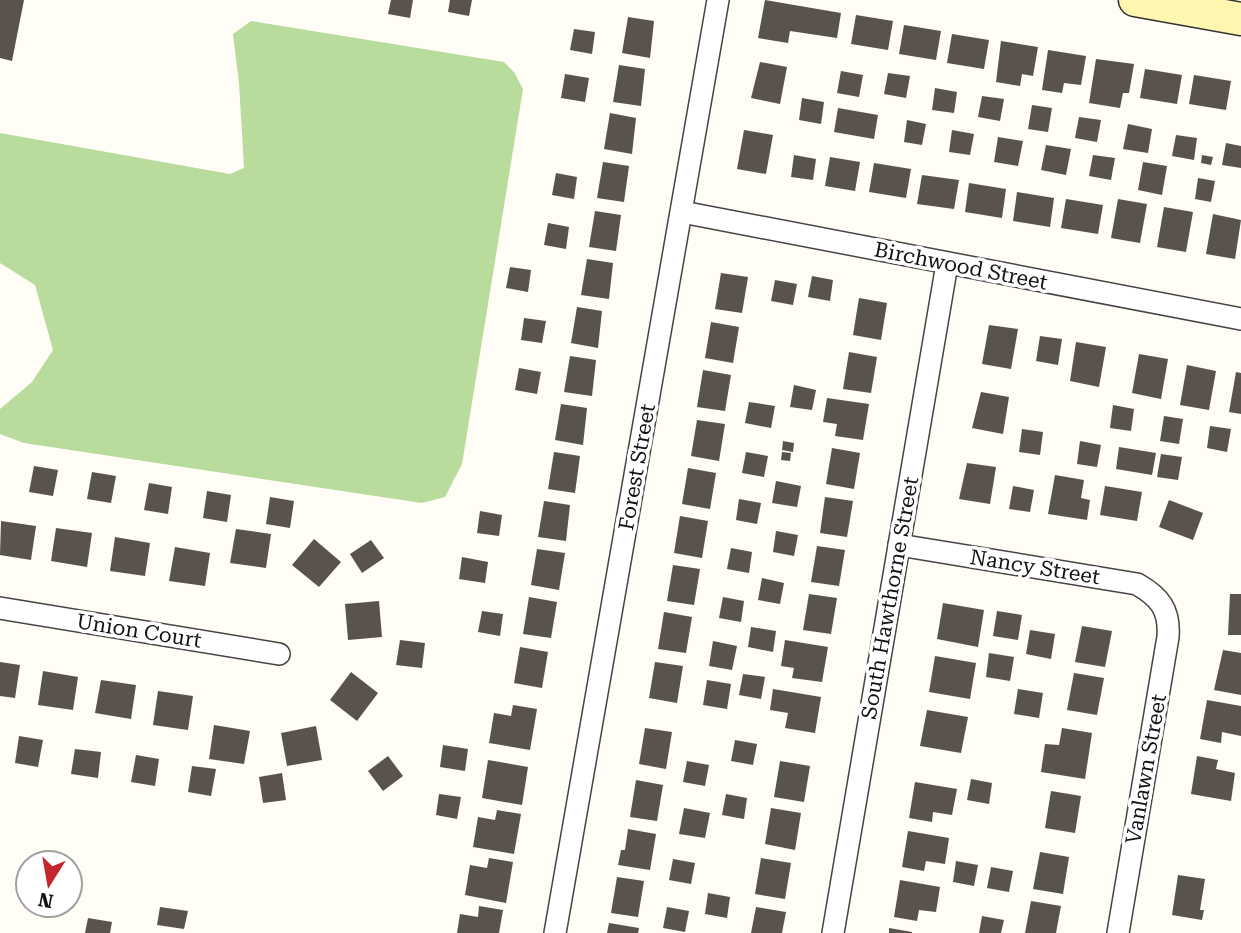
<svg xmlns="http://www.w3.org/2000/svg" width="1241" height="933" font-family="'Roboto Serif',serif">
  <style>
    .forest { fill: #b9dc9c }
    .building { fill: #5a524d }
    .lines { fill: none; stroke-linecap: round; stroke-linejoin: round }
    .street-casing { stroke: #444; stroke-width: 24 }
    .secondary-casing { stroke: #333; stroke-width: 35 }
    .street { stroke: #fff; stroke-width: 21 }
    .secondary { stroke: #fff6b0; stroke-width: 32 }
    .labels { text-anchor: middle; stroke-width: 7; stroke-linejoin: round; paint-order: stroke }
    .street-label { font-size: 21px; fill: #111; stroke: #fff }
  </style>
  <rect width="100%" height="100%" fill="#fffdf5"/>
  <path class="forest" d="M 251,21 L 504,62 L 514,72 L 523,89 L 462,464 L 445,497 L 422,503 L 24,443 L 0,434 L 0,409 L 32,382 L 53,350 L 35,285 L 0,263 L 0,133 L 230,174 L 244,168 L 239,83 L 233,34 Z"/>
  <g class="building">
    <path d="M 0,0 L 24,0 L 12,61 L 0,58 Z"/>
    <path d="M 391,0 L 413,0 L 410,18 L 388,14 Z"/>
    <path d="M 450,0 L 472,0 L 469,16 L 448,12 Z"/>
    <path d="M 765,0 L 841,13 L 837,38 L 790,31 L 788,43 L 758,38 Z"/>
    <path d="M 856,15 L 893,21 L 888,50 L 851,44 Z"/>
    <path d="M 628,17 L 654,21 L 650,58 L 622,53 Z"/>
    <path d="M 904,25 L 941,31 L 936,60 L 899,54 Z"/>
    <path d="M 574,29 L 595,32 L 592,54 L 570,50 Z"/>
    <path d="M 952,34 L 989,40 L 984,69 L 947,63 Z"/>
    <path d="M 1001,41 L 1038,47 L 1033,76 L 1022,74 L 1020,86 L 996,82 Z"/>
    <path d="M 1048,50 L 1086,56 L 1081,85 L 1064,83 L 1062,93 L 1042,90 Z"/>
    <path d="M 1096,59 L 1134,64 L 1129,93 L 1123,93 L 1120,108 L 1089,103 Z"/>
    <path d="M 760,62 L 787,67 L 780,104 L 751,98 Z"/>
    <path d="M 619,65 L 645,69 L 641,106 L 613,102 Z"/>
    <path d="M 1145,69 L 1182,75 L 1177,104 L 1140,98 Z"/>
    <path d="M 841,71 L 863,75 L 859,97 L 837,93 Z"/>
    <path d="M 888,73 L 910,76 L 906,98 L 884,94 Z"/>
    <path d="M 565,74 L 589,78 L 585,102 L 561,98 Z"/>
    <path d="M 1194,75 L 1231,81 L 1226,110 L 1189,104 Z"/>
    <path d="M 935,88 L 957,92 L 954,113 L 932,110 Z"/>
    <path d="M 982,96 L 1004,99 L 1000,121 L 978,117 Z"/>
    <path d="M 802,98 L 824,102 L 821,124 L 799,120 Z"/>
    <path d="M 1032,105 L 1052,108 L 1048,132 L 1028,129 Z"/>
    <path d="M 838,108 L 878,115 L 874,139 L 834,132 Z"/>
    <path d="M 610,113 L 636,118 L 632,154 L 604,149 Z"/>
    <path d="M 1079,117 L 1101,120 L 1097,142 L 1075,138 Z"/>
    <path d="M 907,120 L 926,124 L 922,145 L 904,142 Z"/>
    <path d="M 1128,124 L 1152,129 L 1148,153 L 1123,149 Z"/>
    <path d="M 744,130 L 773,135 L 766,174 L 737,169 Z"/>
    <path d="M 952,130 L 974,134 L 970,155 L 949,152 Z"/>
    <path d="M 1176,135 L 1197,138 L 1194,160 L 1172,156 Z"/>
    <path d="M 998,137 L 1023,141 L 1018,166 L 994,162 Z"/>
    <path d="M 1226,143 L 1241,146 L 1241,168 L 1222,165 Z"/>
    <path d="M 1046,145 L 1071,149 L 1066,175 L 1041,170 Z"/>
    <path d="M 794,155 L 816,159 L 813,180 L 791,177 Z"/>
    <path d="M 1093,155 L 1115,158 L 1111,180 L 1089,176 Z"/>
    <path d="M 1202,155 L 1213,157 L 1211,165 L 1201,163 Z"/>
    <path d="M 830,157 L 860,162 L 855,191 L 825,186 Z"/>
    <path d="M 603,162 L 629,166 L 624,202 L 597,198 Z"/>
    <path d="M 1143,162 L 1167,166 L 1162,195 L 1138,190 Z"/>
    <path d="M 874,163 L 911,169 L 906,198 L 869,192 Z"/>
    <path d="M 556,173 L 577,177 L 574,199 L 552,195 Z"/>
    <path d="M 922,175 L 959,180 L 954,209 L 917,204 Z"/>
    <path d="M 1198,178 L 1215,181 L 1211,202 L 1195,199 Z"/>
    <path d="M 969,183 L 1006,189 L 1002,218 L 965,212 Z"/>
    <path d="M 1017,192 L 1054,198 L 1050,227 L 1013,221 Z"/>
    <path d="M 1066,199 L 1103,205 L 1098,234 L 1061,228 Z"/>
    <path d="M 1118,199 L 1147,204 L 1140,243 L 1111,238 Z"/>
    <path d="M 1164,207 L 1193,212 L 1186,252 L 1157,247 Z"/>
    <path d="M 595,211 L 621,215 L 616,251 L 589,247 Z"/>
    <path d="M 1213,214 L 1241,220 L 1235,259 L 1206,254 Z"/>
    <path d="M 548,223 L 569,227 L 566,249 L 544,245 Z"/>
    <path d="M 587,259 L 613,263 L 609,299 L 581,295 Z"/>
    <path d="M 510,267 L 531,270 L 528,292 L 506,288 Z"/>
    <path d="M 721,273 L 748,277 L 742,313 L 715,309 Z"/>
    <path d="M 812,276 L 833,280 L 830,301 L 808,297 Z"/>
    <path d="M 775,280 L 797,284 L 793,305 L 771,301 Z"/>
    <path d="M 859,298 L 887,303 L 881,340 L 853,335 Z"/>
    <path d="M 577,307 L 602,311 L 598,348 L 571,343 Z"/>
    <path d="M 524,318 L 546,321 L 542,343 L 521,340 Z"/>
    <path d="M 711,322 L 739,327 L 733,363 L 705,358 Z"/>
    <path d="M 989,325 L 1018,329 L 1011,369 L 982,364 Z"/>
    <path d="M 1040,336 L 1062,339 L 1058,365 L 1036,361 Z"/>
    <path d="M 1076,342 L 1106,347 L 1099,387 L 1070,381 Z"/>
    <path d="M 849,352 L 877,357 L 871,393 L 843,389 Z"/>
    <path d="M 1139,354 L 1168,359 L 1161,399 L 1132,393 Z"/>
    <path d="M 570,356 L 596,360 L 592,396 L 564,392 Z"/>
    <path d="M 1187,365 L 1216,371 L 1209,410 L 1180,405 Z"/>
    <path d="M 519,368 L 541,372 L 537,394 L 515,390 Z"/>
    <path d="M 703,370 L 731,375 L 725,411 L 697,407 Z"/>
    <path d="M 1236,372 L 1241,373 L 1241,414 L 1229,412 Z"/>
    <path d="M 794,385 L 816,390 L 812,410 L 790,407 Z"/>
    <path d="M 981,392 L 1009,397 L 1003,434 L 972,428 Z"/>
    <path d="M 827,398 L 869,404 L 863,440 L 835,436 L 837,424 L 823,422 Z"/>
    <path d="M 749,402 L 775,406 L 771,428 L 745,423 Z"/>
    <path d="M 561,404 L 587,408 L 583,445 L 555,440 Z"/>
    <path d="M 1113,405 L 1134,409 L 1131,431 L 1110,428 Z"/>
    <path d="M 1164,416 L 1183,419 L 1179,444 L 1160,441 Z"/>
    <path d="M 697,420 L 725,424 L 719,461 L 691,456 Z"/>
    <path d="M 1210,426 L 1231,429 L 1227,452 L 1207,448 Z"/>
    <path d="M 1022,429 L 1043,432 L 1040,455 L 1019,452 Z"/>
    <path d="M 783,441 L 794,443 L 793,452 L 782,450 Z"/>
    <path d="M 1080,441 L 1101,445 L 1097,467 L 1077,464 Z"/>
    <path d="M 1119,447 L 1156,453 L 1152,475 L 1116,469 Z"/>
    <path d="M 832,448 L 860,453 L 854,489 L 826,484 Z"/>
    <path d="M 554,452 L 580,456 L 575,493 L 548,489 Z"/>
    <path d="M 746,452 L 768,456 L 764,477 L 742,473 Z"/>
    <path d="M 782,452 L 791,453 L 790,461 L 781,460 Z"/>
    <path d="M 1161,454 L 1182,457 L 1178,480 L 1157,477 Z"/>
    <path d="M 967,463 L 996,467 L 990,504 L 959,499 Z"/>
    <path d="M 34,466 L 58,470 L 53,496 L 29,492 Z"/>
    <path d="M 688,468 L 716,473 L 710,509 L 682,504 Z"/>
    <path d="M 92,472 L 116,476 L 111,503 L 87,499 Z"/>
    <path d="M 1055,475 L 1084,480 L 1081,498 L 1090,500 L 1087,520 L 1048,514 Z"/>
    <path d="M 776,481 L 801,486 L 797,507 L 772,503 Z"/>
    <path d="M 149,483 L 172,487 L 168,514 L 144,510 Z"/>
    <path d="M 1013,486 L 1034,490 L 1030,512 L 1009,509 Z"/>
    <path d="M 1105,486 L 1142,492 L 1137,521 L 1100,515 Z"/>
    <path d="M 207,491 L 231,495 L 227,522 L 203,518 Z"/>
    <path d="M 270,497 L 294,501 L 290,528 L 266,524 Z"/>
    <path d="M 825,497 L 853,501 L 847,537 L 820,533 Z"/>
    <path d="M 739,499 L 761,503 L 757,524 L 736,520 Z"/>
    <path d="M 1169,500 L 1203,513 L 1193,540 L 1159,527 Z"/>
    <path d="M 544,501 L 570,505 L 566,541 L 538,537 Z"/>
    <path d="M 480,511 L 502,515 L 499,536 L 477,533 Z"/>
    <path d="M 680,516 L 708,521 L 702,558 L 674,553 Z"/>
    <path d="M 1,521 L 36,526 L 31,560 L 0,555 Z"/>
    <path d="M 56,528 L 92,533 L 87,567 L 51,561 Z"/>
    <path d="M 236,529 L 271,534 L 266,568 L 230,563 Z"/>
    <path d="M 776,531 L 798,535 L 794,556 L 773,552 Z"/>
    <path d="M 115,537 L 150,543 L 145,576 L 110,571 Z"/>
    <path d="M 314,539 L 341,562 L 319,587 L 292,565 Z"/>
    <path d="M 371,540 L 384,558 L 362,573 L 350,554 Z"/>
    <path d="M 817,546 L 845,550 L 839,586 L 811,582 Z"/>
    <path d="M 175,547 L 210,553 L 205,586 L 169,581 Z"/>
    <path d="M 731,548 L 752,552 L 749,573 L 727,569 Z"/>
    <path d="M 537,549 L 565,553 L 559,590 L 531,585 Z"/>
    <path d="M 462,557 L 488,562 L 485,583 L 459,579 Z"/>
    <path d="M 673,565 L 700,569 L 694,605 L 667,601 Z"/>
    <path d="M 762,578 L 784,583 L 780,604 L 758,600 Z"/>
    <path d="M 809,594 L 837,598 L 831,634 L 803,630 Z"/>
    <path d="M 1230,594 L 1241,594 L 1241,635 L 1228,635 Z"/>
    <path d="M 529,597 L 557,602 L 551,638 L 523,634 Z"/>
    <path d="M 723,597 L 744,601 L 741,622 L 719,618 Z"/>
    <path d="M 379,601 L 382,637 L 348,640 L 345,604 Z"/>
    <path d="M 943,603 L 984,610 L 978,647 L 937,639 Z"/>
    <path d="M 482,611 L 503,614 L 500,636 L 478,632 Z"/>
    <path d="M 997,611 L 1022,615 L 1018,640 L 993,636 Z"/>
    <path d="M 664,612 L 692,617 L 686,653 L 658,649 Z"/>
    <path d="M 1082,626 L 1112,631 L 1105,667 L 1075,662 Z"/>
    <path d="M 751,627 L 776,631 L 773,652 L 748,647 Z"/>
    <path d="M 1030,630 L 1055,634 L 1051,659 L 1026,654 Z"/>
    <path d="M 400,640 L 425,643 L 422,668 L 396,665 Z"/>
    <path d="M 785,640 L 828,647 L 822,682 L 792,678 L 794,668 L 781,666 Z"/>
    <path d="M 713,641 L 737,646 L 732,670 L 709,666 Z"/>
    <path d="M 520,647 L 548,652 L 542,688 L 514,683 Z"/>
    <path d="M 1223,650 L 1241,653 L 1241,695 L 1214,690 Z"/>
    <path d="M 989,653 L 1014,657 L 1010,681 L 986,677 Z"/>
    <path d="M 935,656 L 976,663 L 970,699 L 929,692 Z"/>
    <path d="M 0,662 L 20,665 L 15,698 L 0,696 Z"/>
    <path d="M 655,662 L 683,666 L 677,703 L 649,698 Z"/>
    <path d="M 43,671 L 78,677 L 73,710 L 38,705 Z"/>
    <path d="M 351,672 L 378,693 L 357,721 L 330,700 Z"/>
    <path d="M 1074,673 L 1104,678 L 1097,715 L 1067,710 Z"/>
    <path d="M 743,674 L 765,677 L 761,699 L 739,695 Z"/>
    <path d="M 101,680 L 136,685 L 131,719 L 95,713 Z"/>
    <path d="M 707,680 L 731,684 L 727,709 L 703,705 Z"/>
    <path d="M 773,689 L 821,697 L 815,733 L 785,728 L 788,713 L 770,710 Z"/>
    <path d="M 1018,689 L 1043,693 L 1039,718 L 1014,714 Z"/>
    <path d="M 158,691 L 193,696 L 188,730 L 153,725 Z"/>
    <path d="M 1207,700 L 1241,706 L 1241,736 L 1222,732 L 1221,743 L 1200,739 Z"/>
    <path d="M 513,705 L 537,709 L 530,750 L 489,743 L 494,713 L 511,716 Z"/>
    <path d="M 927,710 L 968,717 L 961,753 L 920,746 Z"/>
    <path d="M 214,725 L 250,731 L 244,764 L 209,759 Z"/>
    <path d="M 316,726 L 322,760 L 287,766 L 281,733 Z"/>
    <path d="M 645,728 L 672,732 L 666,769 L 639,764 Z"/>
    <path d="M 1062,728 L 1092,733 L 1085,779 L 1041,772 L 1045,744 L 1059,745 Z"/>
    <path d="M 19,736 L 43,740 L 38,767 L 15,763 Z"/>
    <path d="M 735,740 L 757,744 L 753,765 L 731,761 Z"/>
    <path d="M 443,745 L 468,749 L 465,771 L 440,767 Z"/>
    <path d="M 75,749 L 101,752 L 98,778 L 71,774 Z"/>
    <path d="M 136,755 L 159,759 L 155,786 L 131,782 Z"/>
    <path d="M 388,756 L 403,776 L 383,791 L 368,771 Z"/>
    <path d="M 1197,756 L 1218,760 L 1216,769 L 1235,773 L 1231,801 L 1191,794 Z"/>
    <path d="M 488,760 L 528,767 L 522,805 L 482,798 Z"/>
    <path d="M 687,761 L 709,765 L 705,786 L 683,782 Z"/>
    <path d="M 780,761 L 810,766 L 804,802 L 774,797 Z"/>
    <path d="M 192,766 L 216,769 L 211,796 L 188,792 Z"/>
    <path d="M 282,773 L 286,800 L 263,803 L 259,777 Z"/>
    <path d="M 971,779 L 992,783 L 989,804 L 967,800 Z"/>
    <path d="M 636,780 L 663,785 L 657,821 L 630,817 Z"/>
    <path d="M 915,782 L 957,789 L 952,815 L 933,812 L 932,822 L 909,818 Z"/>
    <path d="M 1051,791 L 1081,796 L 1075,833 L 1045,828 Z"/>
    <path d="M 439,794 L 461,797 L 457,819 L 436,815 Z"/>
    <path d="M 726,794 L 747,798 L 744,819 L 722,815 Z"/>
    <path d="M 684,808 L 710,813 L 705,838 L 679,834 Z"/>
    <path d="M 771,808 L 801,813 L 795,850 L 765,844 Z"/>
    <path d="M 497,810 L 521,814 L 514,854 L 473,847 L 478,817 L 495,820 Z"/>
    <path d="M 628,829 L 656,834 L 650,870 L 618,865 L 621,850 L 625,850 Z"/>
    <path d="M 908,831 L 949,838 L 945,864 L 926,861 L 924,871 L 902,867 Z"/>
    <path d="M 1040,852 L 1069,857 L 1063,894 L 1033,889 Z"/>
    <path d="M 489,858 L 513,862 L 506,903 L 465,895 L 470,865 L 487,868 Z"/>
    <path d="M 761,858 L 791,863 L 785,899 L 755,894 Z"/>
    <path d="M 673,859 L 695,863 L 691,884 L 669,880 Z"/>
    <path d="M 956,861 L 978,865 L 974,886 L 953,882 Z"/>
    <path d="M 991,867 L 1013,871 L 1009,892 L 987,888 Z"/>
    <path d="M 1178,875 L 1205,879 L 1200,910 L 1204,910 L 1202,920 L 1172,915 Z"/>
    <path d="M 617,877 L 644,881 L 638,917 L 611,913 Z"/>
    <path d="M 900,880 L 940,887 L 936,912 L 919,910 L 917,921 L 894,917 Z"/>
    <path d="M 708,893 L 730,897 L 727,918 L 705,914 Z"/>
    <path d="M 1031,901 L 1061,906 L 1056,933 L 1025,933 Z"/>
    <path d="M 479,906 L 503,910 L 499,933 L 457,933 L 460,914 L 478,917 Z"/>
    <path d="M 160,907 L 188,911 L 184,929 L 157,925 Z"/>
    <path d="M 667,907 L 689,911 L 685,932 L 663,928 Z"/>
    <path d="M 756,907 L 786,912 L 782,933 L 751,933 Z"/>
    <path d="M 982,916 L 1004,920 L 1001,933 L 979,933 Z"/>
    <path d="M 88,918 L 112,922 L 110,933 L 85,933 Z"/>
    <path d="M 609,923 L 639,928 L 638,933 L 607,933 Z"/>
    <path d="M 889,928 L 912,932 L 912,933 L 889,933 Z"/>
  </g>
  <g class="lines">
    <defs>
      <g id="street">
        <path d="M 682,212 L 1241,319"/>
        <path d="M 899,545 L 1137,584 C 1160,597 1170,610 1168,637 L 1118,933"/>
        <path d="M 0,608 L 279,654"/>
        <path d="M 555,933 L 718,0"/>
        <path d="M 833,933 L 947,264"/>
      </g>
      <path id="secondary" d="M 1135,0 L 1241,19"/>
    </defs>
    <use href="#street" class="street-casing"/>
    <use href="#secondary" class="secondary-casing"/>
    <use href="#street" class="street"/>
    <use href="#secondary" class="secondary"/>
  </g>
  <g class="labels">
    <g class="street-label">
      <text transform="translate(961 266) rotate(11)" y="7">Birchwood Street</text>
      <text transform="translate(637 467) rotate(-80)" y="7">Forest Street</text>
      <text transform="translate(1035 567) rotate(9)" y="7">Nancy Street</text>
      <text transform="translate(890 598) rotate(-80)" y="7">South Hawthorne Street</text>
      <text transform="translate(139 631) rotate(9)" y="7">Union Court</text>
      <text transform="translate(1146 769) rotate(-80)" y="7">Vanlawn Street</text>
    </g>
  </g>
  <g transform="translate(49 884) rotate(191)"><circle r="33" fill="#ffffff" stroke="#a0a0a0" stroke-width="2"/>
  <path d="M0-5L12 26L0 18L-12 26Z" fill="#c4262e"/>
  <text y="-10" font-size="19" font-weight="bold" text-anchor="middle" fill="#111111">N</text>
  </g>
</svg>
